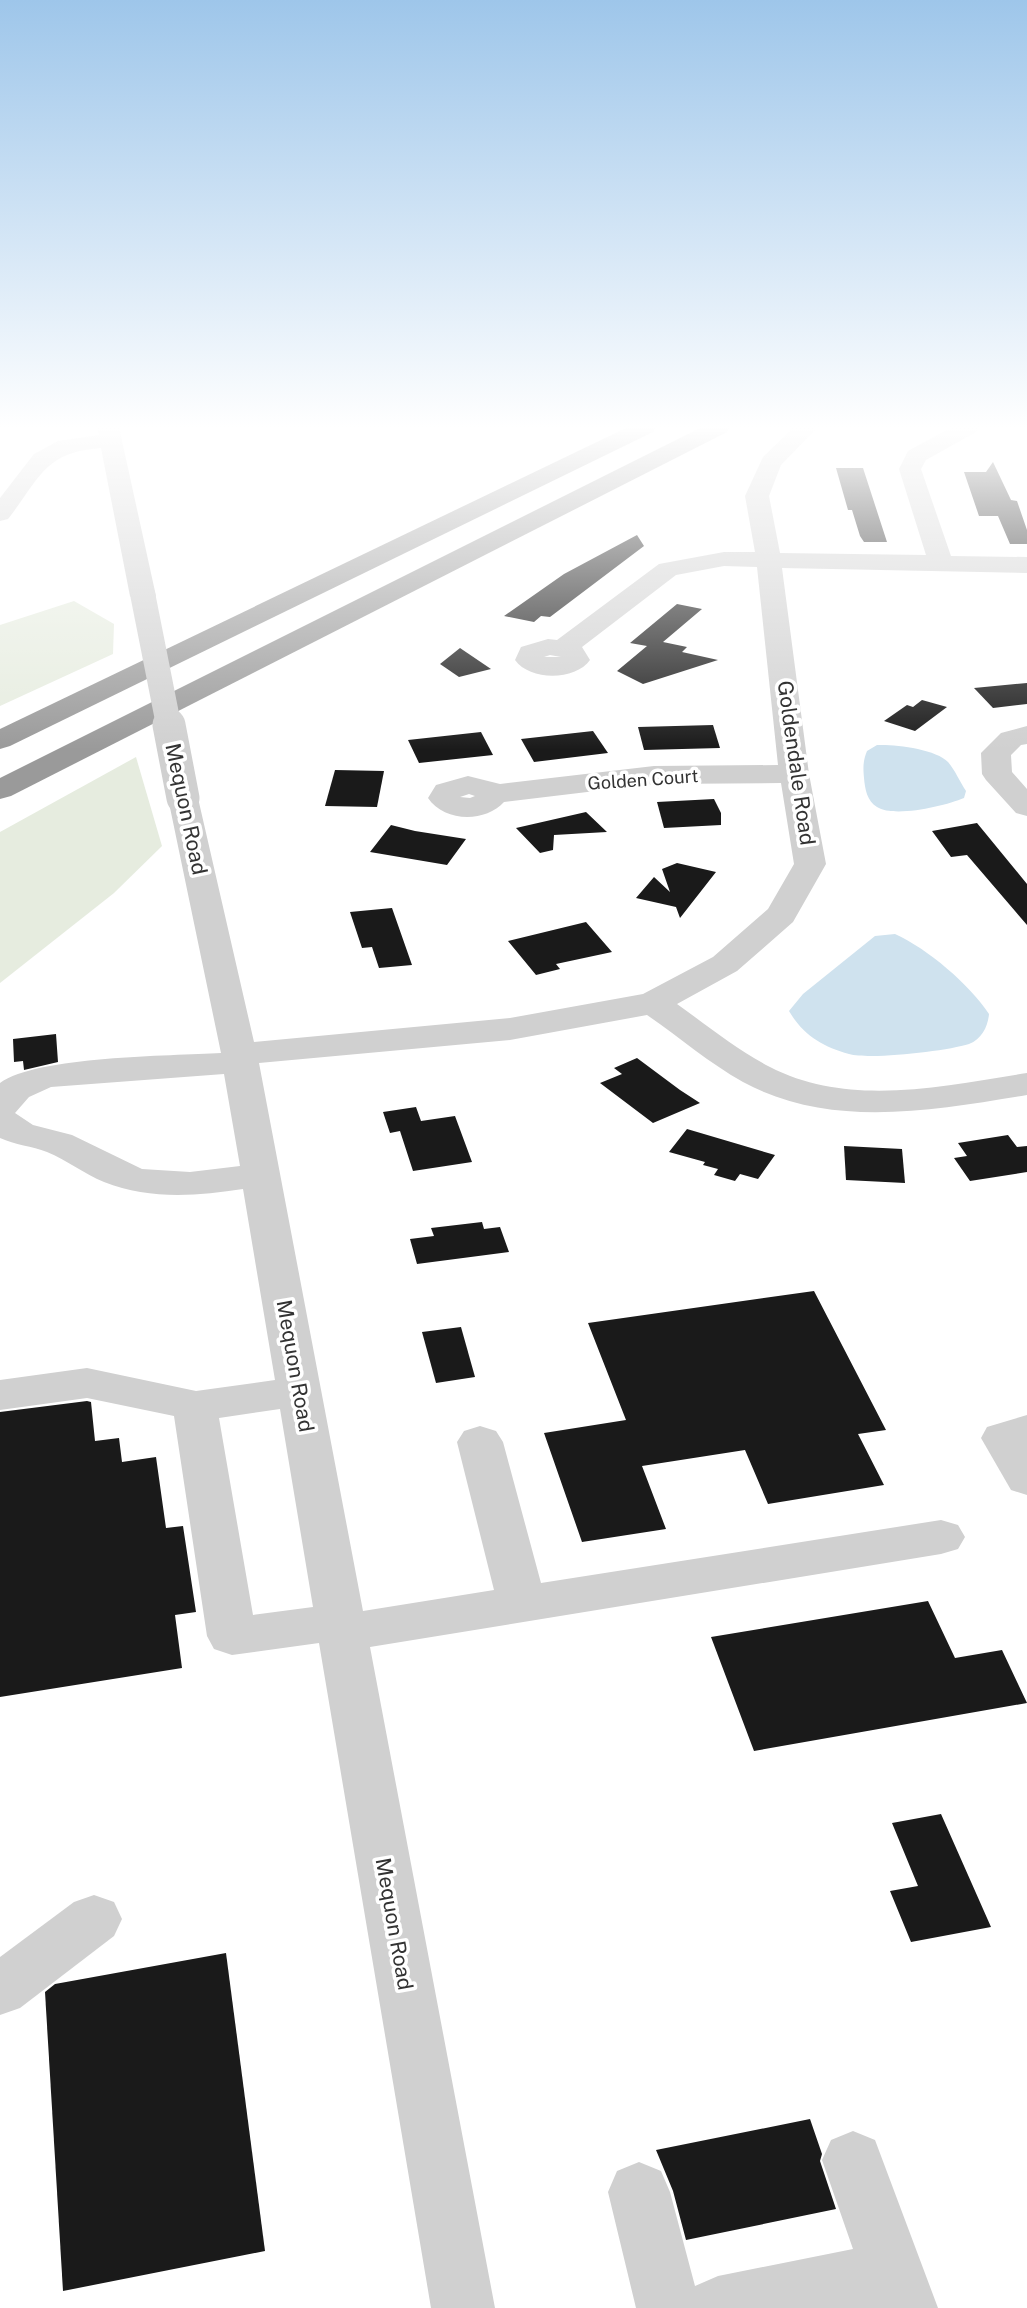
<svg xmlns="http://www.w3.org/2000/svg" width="1027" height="2308" font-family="'Public Sans',sans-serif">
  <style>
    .green { fill: #e6ecdf }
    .water { fill: #cfe2ee }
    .building { fill: #1a1a1a }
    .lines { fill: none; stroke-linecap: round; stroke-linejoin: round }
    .minor { fill: #d0d0d0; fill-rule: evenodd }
    .highway { fill: #9a9a9a; fill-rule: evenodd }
    .minor-bridge-far1 { stroke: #d0d0d0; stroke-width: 25 }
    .minor-bridge { stroke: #d0d0d0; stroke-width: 33 }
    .labels { text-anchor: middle; stroke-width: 7; stroke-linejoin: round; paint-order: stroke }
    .far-street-label { font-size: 18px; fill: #333; stroke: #fff }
    .street-label { font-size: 21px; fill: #333; stroke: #fff }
  </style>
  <rect width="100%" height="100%" fill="#fff"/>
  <g class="green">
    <path d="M 74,601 L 114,624 L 113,654 L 0,706 L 0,625 Z"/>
    <path d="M 136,757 L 162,846 L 114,893 L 0,983 L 0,832 Z"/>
  </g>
  <g class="water">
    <path d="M 877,745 C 894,744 936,749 948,762 C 955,770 960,782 966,791 L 964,798 C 945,806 894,818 877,807 C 867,801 865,789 864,778 C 863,767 863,761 867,751 Z"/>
    <path d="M 895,934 C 928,949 969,984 989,1014 C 988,1026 982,1039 969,1044 C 947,1051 871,1060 849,1054 C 823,1047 803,1035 789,1011 L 803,994 L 875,936 Z"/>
  </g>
  <g class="building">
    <path d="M 993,462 L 1011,500 L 1017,501 L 1027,530 L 1027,544 L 1010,544 L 998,516 L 979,516 L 964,472 L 986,472 Z"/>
    <path d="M 836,468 L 863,468 L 887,542 L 864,542 L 860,536 L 852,510 L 848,510 Z"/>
    <path d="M 637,535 L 644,546 L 550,617 L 541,616 L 534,622 L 504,616 L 564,574 Z"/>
    <path d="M 677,604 L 702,609 L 663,642 L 687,647 L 682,652 L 718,660 L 643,684 L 617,671 L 647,646 L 630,643 Z"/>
    <path d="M 460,648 L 491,669 L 459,677 L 440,664 Z"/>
    <path d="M 1027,683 L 1027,704 L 993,708 L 974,688 Z"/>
    <path d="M 922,700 L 947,707 L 915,731 L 884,721 L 907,705 L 913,707 Z"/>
    <path d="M 713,725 L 720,748 L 644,750 L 638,727 Z"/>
    <path d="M 593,731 L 608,753 L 534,762 L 521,739 Z"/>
    <path d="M 481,732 L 493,755 L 419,763 L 408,740 Z"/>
    <path d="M 335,770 L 384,771 L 377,807 L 325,806 Z"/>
    <path d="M 714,799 L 721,813 L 721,825 L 664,828 L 657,802 Z"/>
    <path d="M 586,812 L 607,832 L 554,835 L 553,850 L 540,853 L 516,828 Z"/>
    <path d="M 977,823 L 1027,884 L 1027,925 L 967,855 L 951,857 L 932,831 Z"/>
    <path d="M 391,825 L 415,831 L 466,839 L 447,865 L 370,852 Z"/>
    <path d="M 677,863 L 716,872 L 680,918 L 676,907 L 636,898 L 654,877 L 670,892 L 662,869 Z"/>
    <path d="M 392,908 L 412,965 L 379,968 L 372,947 L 362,948 L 350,912 Z"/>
    <path d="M 586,922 L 612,952 L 556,964 L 560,969 L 536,975 L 508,941 Z"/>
    <path d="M 56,1034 L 58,1062 L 24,1070 L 23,1061 L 14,1062 L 13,1039 Z"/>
    <path d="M 637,1058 L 680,1090 L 700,1103 L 653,1123 L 600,1083 L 622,1074 L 614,1068 Z"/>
    <path d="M 416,1107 L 421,1121 L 455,1116 L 472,1162 L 413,1171 L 400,1131 L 390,1133 L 383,1112 Z"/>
    <path d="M 687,1129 L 775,1155 L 758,1179 L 740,1174 L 735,1181 L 714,1175 L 718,1169 L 703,1165 L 705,1162 L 669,1152 Z"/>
    <path d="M 1008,1135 L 1017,1147 L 1027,1146 L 1027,1172 L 970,1181 L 954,1158 L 967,1156 L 958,1143 Z"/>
    <path d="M 844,1146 L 902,1149 L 905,1183 L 846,1180 Z"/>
    <path d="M 482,1222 L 484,1229 L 500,1227 L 509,1252 L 417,1264 L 410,1239 L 434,1236 L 431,1228 Z"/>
    <path d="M 814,1291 L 886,1430 L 858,1434 L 884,1485 L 768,1504 L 745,1450 L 642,1466 L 666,1529 L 582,1542 L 544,1433 L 626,1420 L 588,1323 Z"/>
    <path d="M 461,1327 L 475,1377 L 436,1383 L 422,1332 Z"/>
    <path d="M 87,1401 L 91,1402 L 95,1441 L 119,1438 L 122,1462 L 156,1457 L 166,1528 L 183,1526 L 196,1612 L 175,1615 L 182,1668 L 0,1697 L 0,1412 Z"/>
    <path d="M 928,1601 L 955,1658 L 1002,1650 L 1027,1703 L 754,1751 L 711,1637 Z"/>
    <path d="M 941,1814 L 991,1927 L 911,1942 L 890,1891 L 918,1886 L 892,1823 Z"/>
    <path d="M 226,1953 L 265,2251 L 63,2291 L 45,1992 L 55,1984 Z"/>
    <path d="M 810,2119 L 822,2154 L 820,2161 L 836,2209 L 686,2240 L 673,2191 L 656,2150 Z"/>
  </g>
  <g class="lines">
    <g class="minor">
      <path d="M 97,427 L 119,427 L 156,596 L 152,601 L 143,604 L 134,601 L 130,596 L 101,448 C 44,452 40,478 8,519 L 0,521 L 0,498 L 34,454 L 58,441 L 99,435 Z"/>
      <path d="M 794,427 L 818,427 L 781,465 L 769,496 L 780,553 L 926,555 L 899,469 L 908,451 L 952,427 L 979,427 L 976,432 L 926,460 L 921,469 L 951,556 L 1027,557 L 1027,573 L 782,568 L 809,774 L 826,864 L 793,922 L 737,971 L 677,1004 C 708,1026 737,1050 770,1067 C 849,1108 944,1086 1027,1073 L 1027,1095 C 934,1110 831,1130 743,1082 C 709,1063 679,1037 647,1015 L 510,1040 L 259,1063 L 363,1611 L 494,1590 L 457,1442 L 464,1431 L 480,1426 L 496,1431 L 503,1442 L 541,1583 L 941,1520 L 958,1525 L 965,1537 L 958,1549 L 941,1554 L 370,1647 L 495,2308 L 431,2308 L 319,1643 L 232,1655 L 214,1649 L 207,1636 L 174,1416 L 87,1398 L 0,1410 L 0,1380 L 87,1368 L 196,1391 L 275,1380 L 243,1189 C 197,1196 149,1200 104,1182 C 84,1174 67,1160 47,1152 C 32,1146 15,1145 0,1138 L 0,1083 C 37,1056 170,1056 221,1053 L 168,798 L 172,792 L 183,789 L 194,792 L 198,798 L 254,1042 L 510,1018 L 643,994 L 713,957 L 768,909 L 794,864 L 781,783 L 654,784 L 504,802 C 485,823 444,822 428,798 L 436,785 L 468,776 L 500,784 L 654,766 L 778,765 L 757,567 L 724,566 L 676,575 L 582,647 L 590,660 C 575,681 530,681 515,660 L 521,647 L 548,639 L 557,640 L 659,564 L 724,552 L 755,552 L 745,496 L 763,457 ZM 550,655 L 561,657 L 544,657 ZM 469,794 L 475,796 L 470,798 L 460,797 ZM 224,1074 L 240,1166 L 190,1172 L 142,1169 L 72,1135 L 33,1125 L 15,1113 L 29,1097 L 51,1087 ZM 280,1409 L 313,1607 L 253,1615 L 219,1418 Z"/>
      <path d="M 1027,726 L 1027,744 L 1021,745 L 1011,755 L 1012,772 L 1027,789 L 1027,816 L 1016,813 L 986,780 L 982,774 L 981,753 L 1001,733 Z"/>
      <path d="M 1027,1415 L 1027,1495 L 1011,1490 L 981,1438 L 987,1427 Z"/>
      <path d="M 94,1895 L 114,1902 L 122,1919 L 114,1936 L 20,2008 L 0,2015 L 0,1957 L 74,1902 Z"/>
      <path d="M 853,2131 L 875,2140 L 938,2308 L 636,2308 L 608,2192 L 617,2171 L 639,2162 L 661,2171 L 670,2192 L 695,2286 L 718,2276 L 853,2249 L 822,2160 L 831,2140 Z"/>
    </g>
    <g class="highway">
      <path d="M 628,427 L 656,427 L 653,432 L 10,746 L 0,749 L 0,729 Z"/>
      <path d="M 702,427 L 730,427 L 727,432 L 11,796 L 0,799 L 0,778 Z"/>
    </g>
    <path class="minor-bridge-far1" d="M 143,596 L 169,727"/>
    <path class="minor-bridge" d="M 169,725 L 183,798"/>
  </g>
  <linearGradient id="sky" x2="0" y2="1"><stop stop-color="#9ec6ea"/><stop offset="0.57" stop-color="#fff"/><stop offset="1" stop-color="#fff" stop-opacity="0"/></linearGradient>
  <rect width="1027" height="750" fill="url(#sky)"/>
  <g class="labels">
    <g class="far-street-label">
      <text transform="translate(643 780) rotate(-4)" y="6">Golden Court</text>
    </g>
    <g class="street-label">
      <text transform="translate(796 763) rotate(82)" y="7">Goldendale Road</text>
      <text transform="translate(186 809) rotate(78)" y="7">Mequon Road</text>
      <text transform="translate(295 1366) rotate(80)" y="7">Mequon Road</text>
      <text transform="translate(394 1924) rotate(80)" y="7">Mequon Road</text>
    </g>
  </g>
</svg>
